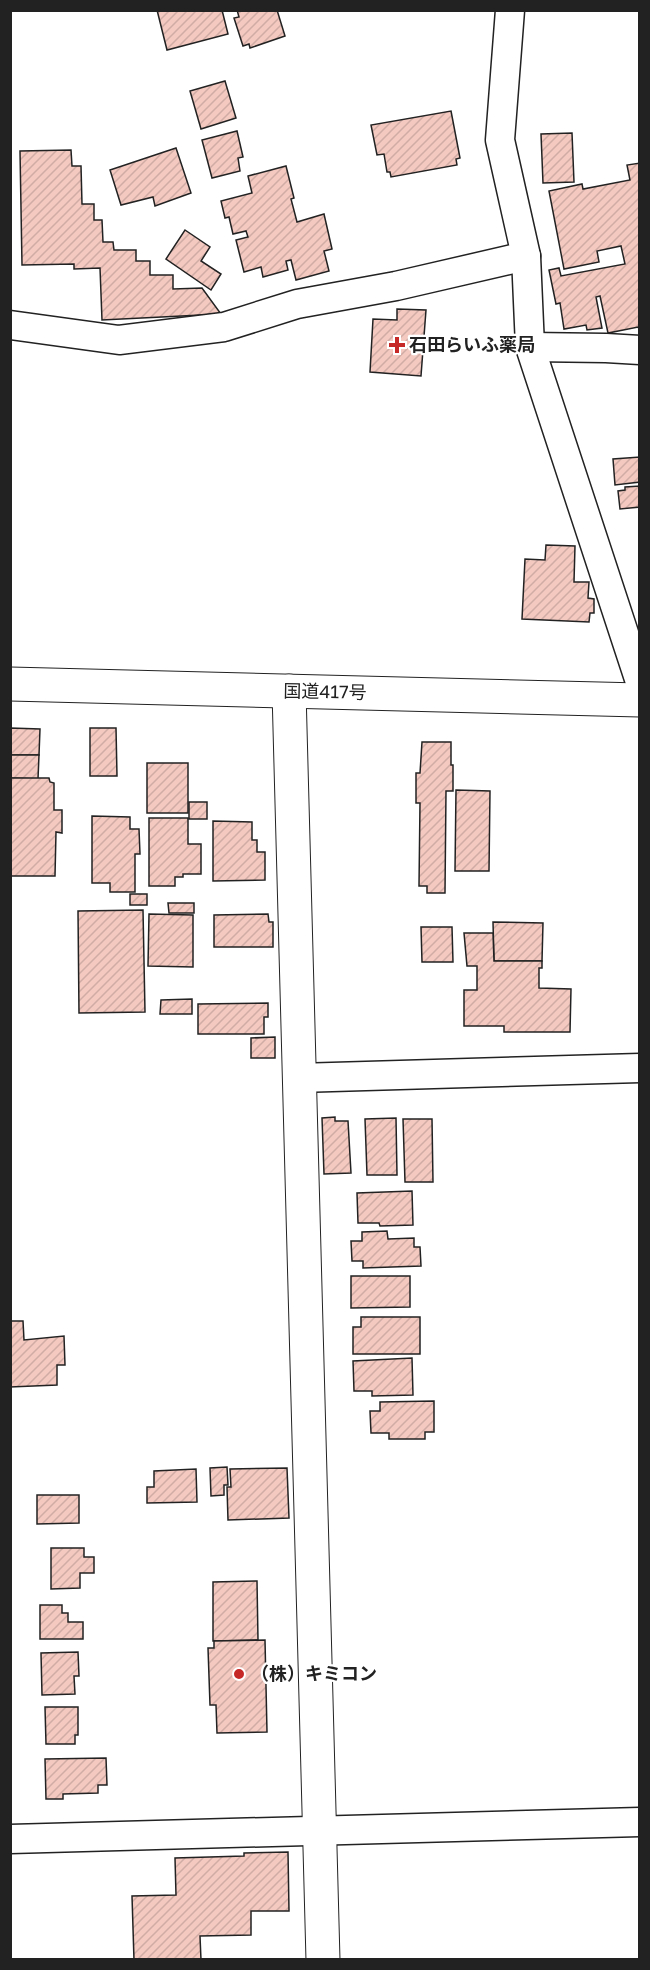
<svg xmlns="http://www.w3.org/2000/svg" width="650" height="1970" font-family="'Golos Text','Noto Sans JP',sans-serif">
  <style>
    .building { fill: url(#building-hatch); stroke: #222; stroke-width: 1.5 }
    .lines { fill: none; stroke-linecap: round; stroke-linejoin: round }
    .street-casing { stroke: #222; stroke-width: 31 }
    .secondary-casing { stroke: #222; stroke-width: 35 }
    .highway-casing { stroke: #222; stroke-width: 35 }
    .street { stroke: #fff; stroke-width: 28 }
    .secondary { stroke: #fff; stroke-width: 33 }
    .highway { stroke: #fff; stroke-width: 33 }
    .poi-dot { fill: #c62828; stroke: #fff; stroke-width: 2 }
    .labels { text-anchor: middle; stroke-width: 4.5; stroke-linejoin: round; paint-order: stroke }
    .poi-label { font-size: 18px; font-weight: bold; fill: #222; stroke: #fff; text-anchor: start }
    .street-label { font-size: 18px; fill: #222; stroke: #fff }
  </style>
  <defs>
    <pattern id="building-hatch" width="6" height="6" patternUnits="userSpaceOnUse" patternTransform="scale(1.5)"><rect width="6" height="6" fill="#f3c9c0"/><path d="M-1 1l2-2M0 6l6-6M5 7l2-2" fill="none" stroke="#d0aca5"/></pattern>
  </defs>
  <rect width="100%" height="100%" fill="#fff"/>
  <g class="building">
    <path d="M 157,10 L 222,10 L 228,34 L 167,50 Z"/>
    <path d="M 237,10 L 277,10 L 285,36 L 250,48 L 249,44 L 243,46 L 234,18 L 239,17 Z"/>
    <path d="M 225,81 L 236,118 L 201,129 L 190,91 Z"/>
    <path d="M 451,111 L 460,158 L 456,159 L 457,165 L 391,177 L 390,172 L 387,172 L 384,154 L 377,155 L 371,125 Z"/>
    <path d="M 237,131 L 243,157 L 238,158 L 240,171 L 212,178 L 202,140 Z"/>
    <path d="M 572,133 L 574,182 L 543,183 L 541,134 Z"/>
    <path d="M 176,148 L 191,193 L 155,206 L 153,197 L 121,205 L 110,170 Z"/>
    <path d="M 71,150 L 72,166 L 81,166 L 82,204 L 94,204 L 94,220 L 102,220 L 103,242 L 113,242 L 114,250 L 136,250 L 136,261 L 150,261 L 150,275 L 173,275 L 173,289 L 202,288 L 221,314 L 102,320 L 100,268 L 74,269 L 74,264 L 22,265 L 20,151 Z"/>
    <path d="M 640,163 L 640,331 L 638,327 L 608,333 L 600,296 L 596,297 L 602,328 L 587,330 L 586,325 L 564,329 L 560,303 L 556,304 L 549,270 L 559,268 L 561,276 L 625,264 L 621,246 L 597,251 L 599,262 L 564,269 L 549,191 L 582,184 L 583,189 L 630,180 L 627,165 Z"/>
    <path d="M 286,166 L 294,198 L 291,199 L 297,222 L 324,214 L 332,249 L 324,251 L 329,271 L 296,280 L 291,260 L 286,261 L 288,270 L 263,277 L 261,267 L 244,272 L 236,240 L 248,237 L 246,231 L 233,234 L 229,217 L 225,218 L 221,201 L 252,193 L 248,176 Z"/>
    <path d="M 185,230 L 210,247 L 201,261 L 221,274 L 211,290 L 166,259 Z"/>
    <path d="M 397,309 L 426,310 L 421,376 L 370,372 L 373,319 L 397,320 Z"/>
    <path d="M 640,457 L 640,482 L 615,485 L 613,459 Z"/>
    <path d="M 640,486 L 640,507 L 620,509 L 618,491 L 625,490 L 625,487 Z"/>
    <path d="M 546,545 L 575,546 L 574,582 L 589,582 L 588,598 L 594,599 L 594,613 L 590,613 L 589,622 L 522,619 L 525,559 L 545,560 Z"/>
    <path d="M 10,728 L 40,729 L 39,755 L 10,755 Z"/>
    <path d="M 90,728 L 116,728 L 117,776 L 90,776 Z"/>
    <path d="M 422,742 L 451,742 L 451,765 L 453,765 L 453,791 L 446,791 L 445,893 L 427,893 L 427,886 L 419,886 L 420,803 L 416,803 L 416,773 L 420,773 Z"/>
    <path d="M 10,755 L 39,755 L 38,779 L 10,778 Z"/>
    <rect x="147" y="763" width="41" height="50"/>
    <path d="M 10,778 L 49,778 L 50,782 L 54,783 L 54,810 L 62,810 L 62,833 L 56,832 L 55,876 L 11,876 Z"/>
    <path d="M 456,790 L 490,791 L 489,871 L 455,871 Z"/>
    <rect x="189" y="802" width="18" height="17"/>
    <path d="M 92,816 L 130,817 L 130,829 L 139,829 L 140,854 L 135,854 L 135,892 L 110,892 L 110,883 L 92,883 Z"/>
    <path d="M 149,818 L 188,818 L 188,844 L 201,844 L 201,874 L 183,874 L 183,877 L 175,877 L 175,886 L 149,886 Z"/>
    <path d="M 213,821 L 252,822 L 252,840 L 257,840 L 257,852 L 265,852 L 265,880 L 213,881 Z"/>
    <rect x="130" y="894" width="17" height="11"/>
    <path d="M 168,903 L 194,903 L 194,913 L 169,913 Z"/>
    <path d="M 143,910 L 145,1012 L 79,1013 L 78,911 Z"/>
    <path d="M 149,914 L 193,915 L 193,967 L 148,966 Z"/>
    <path d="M 268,914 L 269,922 L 273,922 L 273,947 L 214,947 L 214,915 Z"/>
    <path d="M 493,922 L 543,923 L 542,961 L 494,961 Z"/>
    <path d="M 421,927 L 452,927 L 453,962 L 422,962 Z"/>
    <path d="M 464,933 L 493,933 L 494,961 L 542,961 L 542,968 L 539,968 L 539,988 L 571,989 L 570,1032 L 504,1032 L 504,1026 L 464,1026 L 464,990 L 477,990 L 477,966 L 467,966 Z"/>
    <path d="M 192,999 L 192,1014 L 160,1014 L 161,1000 Z"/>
    <path d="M 268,1003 L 268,1017 L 264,1017 L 264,1034 L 198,1034 L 198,1004 Z"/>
    <path d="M 275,1037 L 275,1058 L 251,1058 L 251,1038 Z"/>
    <path d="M 335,1117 L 335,1121 L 348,1121 L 351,1173 L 324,1174 L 322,1118 Z"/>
    <path d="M 396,1118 L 397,1175 L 367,1175 L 365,1119 Z"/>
    <path d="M 403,1119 L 432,1119 L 433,1182 L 405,1182 Z"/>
    <path d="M 412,1191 L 413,1225 L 380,1226 L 379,1223 L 358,1223 L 357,1193 Z"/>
    <path d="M 387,1231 L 388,1239 L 414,1238 L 414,1247 L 420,1247 L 421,1266 L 363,1268 L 363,1261 L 352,1261 L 351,1241 L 362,1241 L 362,1232 Z"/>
    <path d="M 351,1276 L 410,1276 L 410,1307 L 351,1308 Z"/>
    <path d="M 361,1317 L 420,1317 L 420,1354 L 353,1354 L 353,1327 L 361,1327 Z"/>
    <path d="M 10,1321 L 23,1321 L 24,1340 L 64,1336 L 65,1365 L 57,1365 L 57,1385 L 10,1387 Z"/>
    <path d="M 412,1358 L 413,1395 L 372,1396 L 372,1391 L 354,1391 L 353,1361 Z"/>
    <path d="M 434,1401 L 434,1432 L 425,1432 L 425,1439 L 389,1439 L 389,1433 L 371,1433 L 370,1411 L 380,1411 L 380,1402 Z"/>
    <path d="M 227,1467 L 228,1485 L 224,1485 L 224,1495 L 211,1496 L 210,1468 Z"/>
    <path d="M 287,1468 L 289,1518 L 228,1520 L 227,1487 L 231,1487 L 230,1469 Z"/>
    <path d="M 196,1469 L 197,1502 L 147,1503 L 147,1487 L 154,1487 L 154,1471 Z"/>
    <path d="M 37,1495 L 79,1495 L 79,1523 L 37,1524 Z"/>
    <path d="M 51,1548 L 84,1548 L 84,1557 L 94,1557 L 94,1573 L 80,1573 L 80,1588 L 51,1589 Z"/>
    <path d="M 257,1581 L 258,1640 L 213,1641 L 213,1582 Z"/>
    <path d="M 40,1605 L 62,1605 L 62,1613 L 68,1613 L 68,1622 L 83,1622 L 83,1639 L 40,1639 Z"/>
    <path d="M 265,1640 L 267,1732 L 217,1733 L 216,1705 L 210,1705 L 208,1648 L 214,1648 L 214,1641 Z"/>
    <path d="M 78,1652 L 79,1676 L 74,1676 L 75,1694 L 42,1695 L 41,1653 Z"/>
    <path d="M 45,1707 L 78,1707 L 78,1735 L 75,1735 L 75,1744 L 46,1744 Z"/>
    <path d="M 106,1758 L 107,1785 L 98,1785 L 98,1793 L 63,1794 L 63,1799 L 46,1799 L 45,1759 Z"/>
    <path d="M 288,1852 L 289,1911 L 251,1911 L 251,1935 L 200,1936 L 201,1960 L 134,1960 L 132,1896 L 176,1895 L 175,1858 L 244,1856 L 244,1853 Z"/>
  </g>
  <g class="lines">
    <defs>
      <g id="street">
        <path d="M 510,10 L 500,140 L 526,256 L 530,347 L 640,682"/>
        <path d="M 10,325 L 119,340 L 224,327 L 297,304 L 396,286 L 526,256"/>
        <path d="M 530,347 L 606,348 L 640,350"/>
        <path d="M 298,1078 L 640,1068"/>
        <path d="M 10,1839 L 640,1822"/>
      </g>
      <path id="secondary" d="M 289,691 L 323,1960"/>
      <path id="highway" d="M 10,684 L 640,700"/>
    </defs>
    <use href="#street" class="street-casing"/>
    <use href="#secondary" class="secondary-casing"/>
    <use href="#highway" class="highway-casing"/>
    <use href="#street" class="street"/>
    <use href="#secondary" class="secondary"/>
    <use href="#highway" class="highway"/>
  </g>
  <g class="poi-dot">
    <path d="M394 336h6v6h6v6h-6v6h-6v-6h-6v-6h6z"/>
    <circle cx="239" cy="1674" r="6"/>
  </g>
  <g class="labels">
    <g class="poi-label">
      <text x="409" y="351">石田らいふ薬局</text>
      <text x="251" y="1680">（株）キミコン</text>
    </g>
    <g class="street-label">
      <text transform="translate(325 692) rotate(1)" y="6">国道417号</text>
    </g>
  </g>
  <rect width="650" height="1970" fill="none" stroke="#222222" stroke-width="24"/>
</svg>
